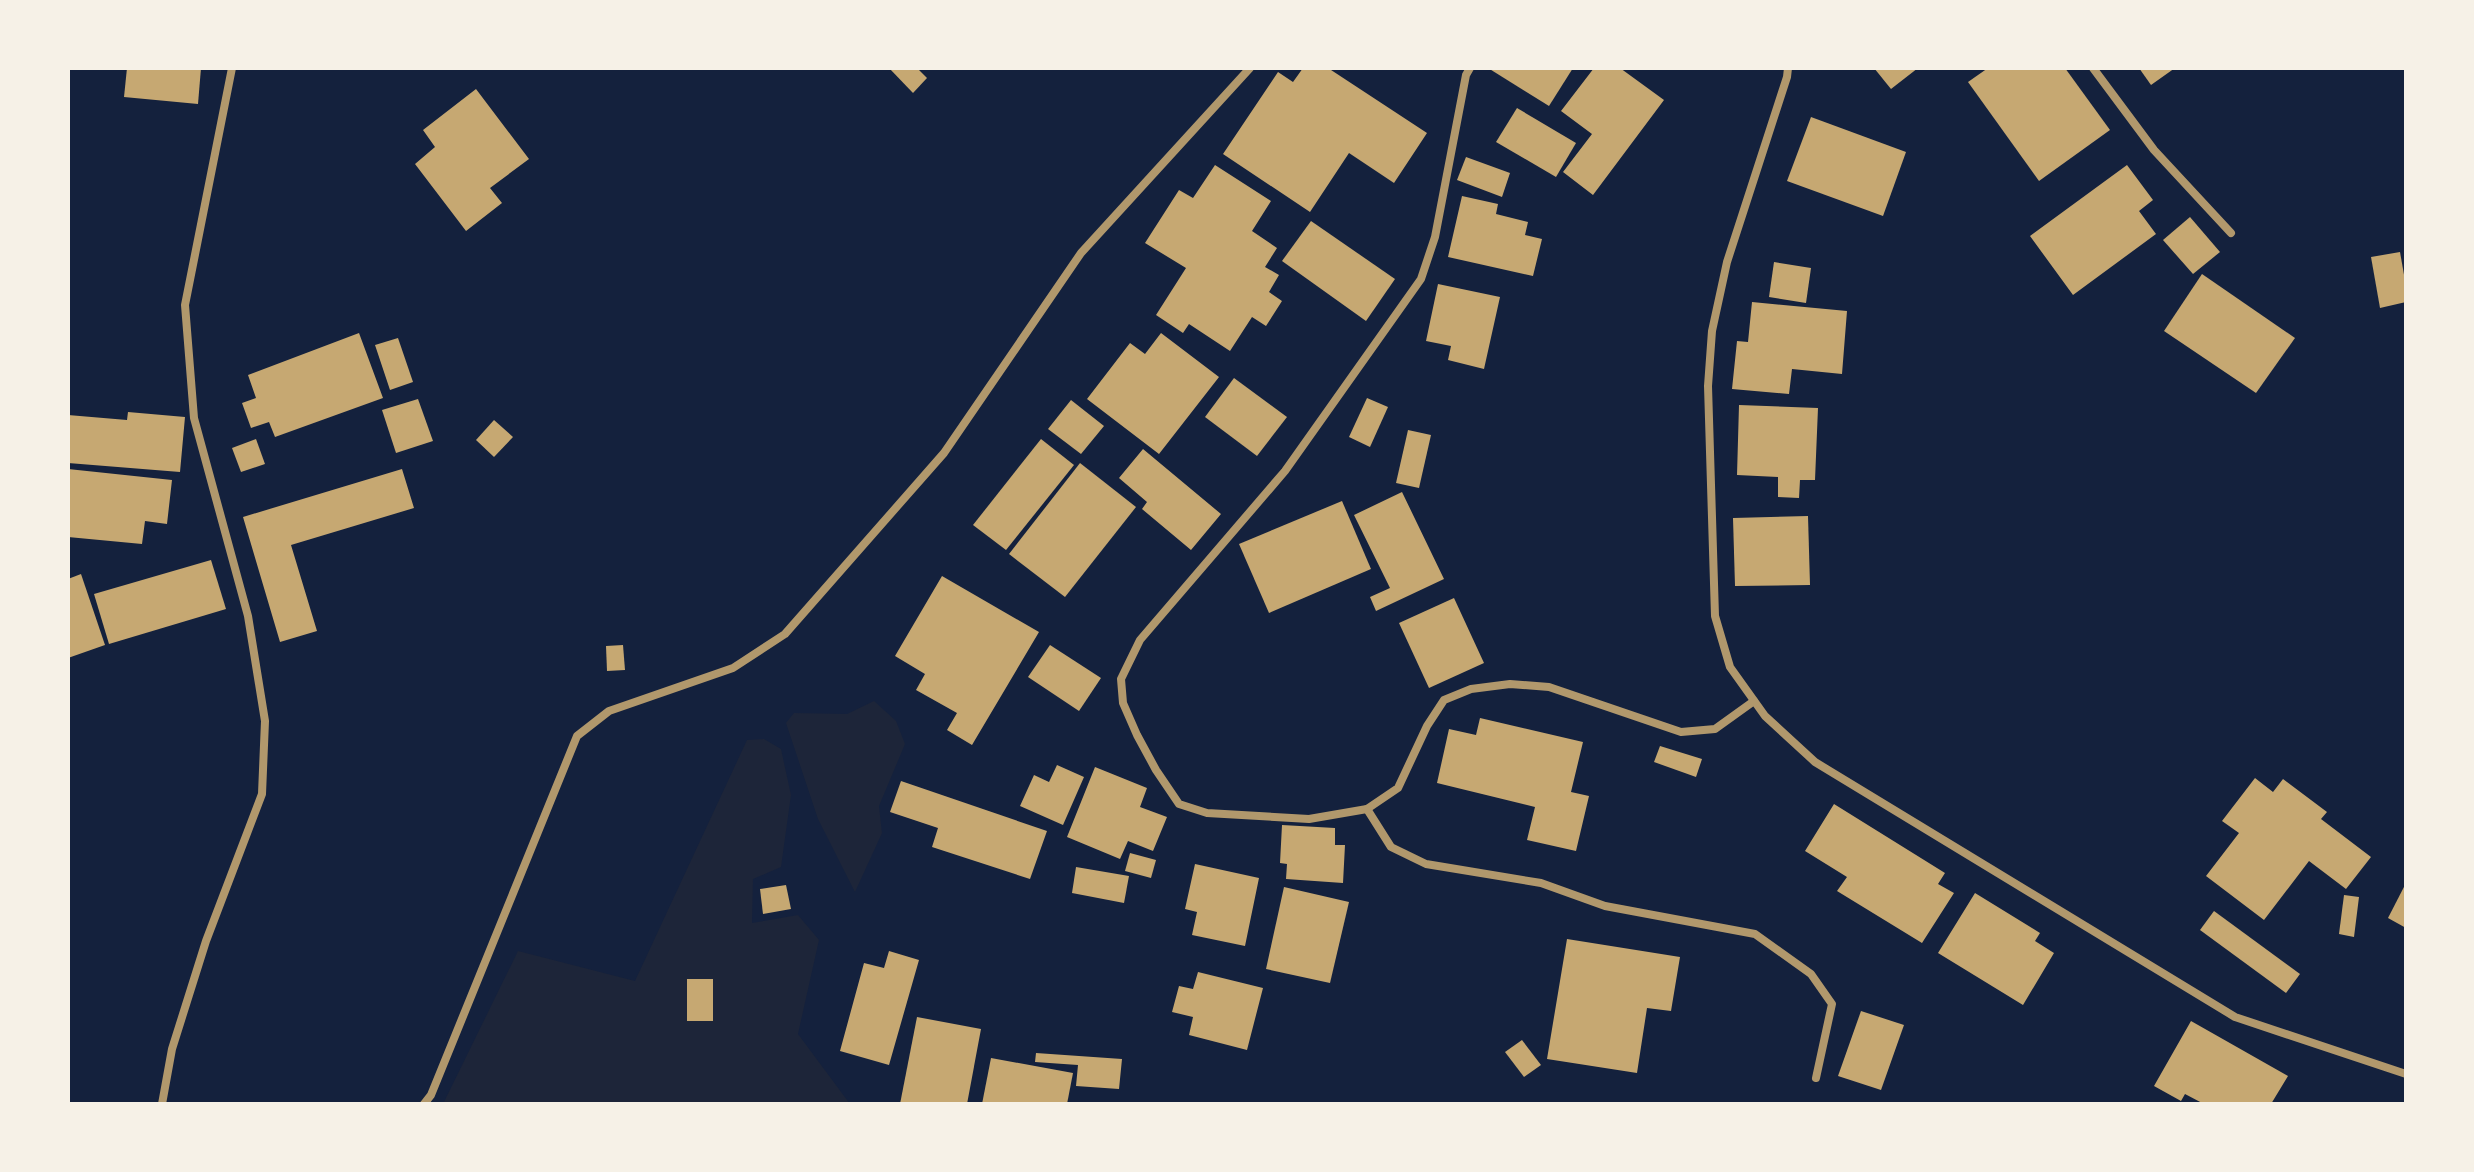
<svg xmlns="http://www.w3.org/2000/svg" width="2474" height="1172" font-family="'Exo 2',sans-serif">
  <style>
    .green { fill: #1d2539 }
    .building { fill: #c6a872 }
    .lines { fill: none; stroke-linecap: round; stroke-linejoin: round }
    .minor { stroke: #b1986c; stroke-width: 8 }
  </style>
  <rect width="100%" height="100%" fill="#14213d"/>
  <g class="green">
    <path d="M 874,701 L 896,721 L 905,744 L 879,806 L 882,833 L 855,892 L 818,819 L 786,723 L 794,713 L 847,714 Z"/>
    <path d="M 764,739 L 781,749 L 791,795 L 781,867 L 753,879 L 752,923 L 798,915 L 819,940 L 798,1034 L 850,1104 L 443,1104 L 518,951 L 635,981 L 747,740 Z"/>
  </g>
  <g class="building">
    <path d="M 127,68 L 201,68 L 198,104 L 124,97 Z"/>
    <path d="M 889,68 L 917,68 L 927,78 L 913,93 Z"/>
    <path d="M 1303,68 L 1328,68 L 1427,133 L 1394,183 L 1349,153 L 1310,212 L 1223,154 L 1278,72 L 1293,82 Z"/>
    <path d="M 1488,68 L 1573,68 L 1549,106 Z"/>
    <path d="M 1594,68 L 1620,68 L 1664,100 L 1593,195 L 1563,172 L 1592,134 L 1561,111 Z"/>
    <path d="M 1874,68 L 1918,68 L 1891,89 Z"/>
    <path d="M 1988,68 L 2065,68 L 2110,130 L 2039,181 L 1968,82 Z"/>
    <path d="M 2139,68 L 2175,68 L 2151,85 Z"/>
    <path d="M 476,89 L 529,159 L 490,188 L 502,203 L 466,231 L 415,164 L 435,147 L 423,130 Z"/>
    <path d="M 1517,108 L 1576,143 L 1556,177 L 1496,142 Z"/>
    <path d="M 1811,117 L 1906,152 L 1883,216 L 1787,181 Z"/>
    <path d="M 1466,157 L 1510,173 L 1502,197 L 1457,180 Z"/>
    <path d="M 1215,165 L 1271,201 L 1252,231 L 1277,248 L 1265,267 L 1279,275 L 1269,292 L 1282,301 L 1266,326 L 1252,317 L 1230,351 L 1189,324 L 1183,333 L 1156,315 L 1186,268 L 1145,243 L 1179,190 L 1193,198 Z"/>
    <path d="M 2127,165 L 2153,200 L 2139,211 L 2156,234 L 2073,295 L 2030,236 Z"/>
    <path d="M 1462,196 L 1498,204 L 1496,214 L 1528,222 L 1525,235 L 1542,239 L 1533,276 L 1448,257 Z"/>
    <path d="M 2190,217 L 2220,252 L 2193,274 L 2163,240 Z"/>
    <path d="M 1311,221 L 1395,279 L 1366,321 L 1282,261 Z"/>
    <path d="M 2400,252 L 2406,286 L 2406,302 L 2380,308 L 2371,257 Z"/>
    <path d="M 1774,262 L 1811,268 L 1806,303 L 1769,297 Z"/>
    <path d="M 2202,274 L 2295,338 L 2256,393 L 2164,331 Z"/>
    <path d="M 1438,284 L 1500,297 L 1484,369 L 1448,360 L 1451,346 L 1426,341 Z"/>
    <path d="M 1752,302 L 1847,311 L 1842,374 L 1792,369 L 1789,394 L 1732,389 L 1737,341 L 1748,342 Z"/>
    <path d="M 359,333 L 383,398 L 275,437 L 269,422 L 251,428 L 242,403 L 256,398 L 248,375 Z"/>
    <path d="M 1161,333 L 1219,377 L 1159,454 L 1087,399 L 1130,343 L 1145,354 Z"/>
    <path d="M 398,338 L 413,382 L 390,390 L 375,345 Z"/>
    <path d="M 1234,378 L 1287,417 L 1257,456 L 1205,417 Z"/>
    <path d="M 1367,398 L 1388,407 L 1370,447 L 1349,437 Z"/>
    <path d="M 418,399 L 433,441 L 396,453 L 382,410 Z"/>
    <path d="M 1071,400 L 1104,426 L 1081,454 L 1048,429 Z"/>
    <path d="M 1739,405 L 1818,408 L 1815,480 L 1800,480 L 1799,498 L 1778,497 L 1778,477 L 1737,475 Z"/>
    <path d="M 128,412 L 185,417 L 180,472 L 68,463 L 68,415 L 127,420 Z"/>
    <path d="M 494,420 L 513,437 L 494,457 L 476,440 Z"/>
    <path d="M 1408,430 L 1431,435 L 1419,488 L 1396,483 Z"/>
    <path d="M 256,439 L 265,464 L 241,472 L 232,448 Z"/>
    <path d="M 1041,439 L 1074,465 L 1006,550 L 973,525 Z"/>
    <path d="M 1143,449 L 1221,514 L 1191,550 L 1142,509 L 1147,502 L 1119,478 Z"/>
    <path d="M 1080,463 L 1136,507 L 1065,597 L 1009,554 Z"/>
    <path d="M 68,469 L 172,480 L 167,524 L 145,521 L 142,544 L 68,537 Z"/>
    <path d="M 402,469 L 414,508 L 291,545 L 317,631 L 280,642 L 243,517 Z"/>
    <path d="M 1402,492 L 1444,579 L 1376,611 L 1370,597 L 1390,588 L 1354,515 Z"/>
    <path d="M 1342,501 L 1371,569 L 1269,613 L 1239,544 Z"/>
    <path d="M 1808,516 L 1810,585 L 1735,586 L 1733,518 Z"/>
    <path d="M 211,560 L 226,609 L 109,644 L 94,594 Z"/>
    <path d="M 81,574 L 105,645 L 68,658 L 68,579 Z"/>
    <path d="M 942,576 L 1039,632 L 972,745 L 947,730 L 957,713 L 916,690 L 925,674 L 895,656 Z"/>
    <path d="M 1454,598 L 1484,663 L 1429,688 L 1399,623 Z"/>
    <path d="M 623,645 L 625,670 L 607,671 L 606,646 Z"/>
    <path d="M 1050,645 L 1101,678 L 1079,711 L 1028,677 Z"/>
    <path d="M 1480,718 L 1583,742 L 1571,792 L 1589,796 L 1576,851 L 1527,840 L 1535,807 L 1437,783 L 1449,729 L 1476,735 Z"/>
    <path d="M 1660,746 L 1702,759 L 1696,777 L 1654,762 Z"/>
    <path d="M 1057,765 L 1084,777 L 1063,825 L 1020,806 L 1034,775 L 1049,782 Z"/>
    <path d="M 1095,767 L 1147,788 L 1140,807 L 1167,817 L 1153,851 L 1128,841 L 1120,859 L 1067,837 Z"/>
    <path d="M 2255,778 L 2273,792 L 2283,779 L 2327,812 L 2321,819 L 2371,857 L 2346,889 L 2309,861 L 2264,920 L 2206,876 L 2239,833 L 2222,821 Z"/>
    <path d="M 901,781 L 1047,831 L 1030,879 L 932,847 L 938,828 L 890,812 Z"/>
    <path d="M 1834,804 L 1945,873 L 1938,884 L 1954,893 L 1922,943 L 1837,891 L 1847,877 L 1805,851 Z"/>
    <path d="M 1282,825 L 1335,828 L 1335,845 L 1345,845 L 1343,883 L 1286,879 L 1287,864 L 1280,863 Z"/>
    <path d="M 1130,853 L 1156,860 L 1151,878 L 1125,871 Z"/>
    <path d="M 1195,864 L 1259,878 L 1245,946 L 1192,935 L 1197,912 L 1185,909 Z"/>
    <path d="M 1076,867 L 1129,876 L 1124,903 L 1072,893 Z"/>
    <path d="M 2406,883 L 2406,928 L 2388,918 Z"/>
    <path d="M 786,885 L 791,909 L 763,914 L 760,889 Z"/>
    <path d="M 1284,887 L 1349,902 L 1330,983 L 1266,969 Z"/>
    <path d="M 1975,893 L 2040,933 L 2035,941 L 2054,953 L 2023,1005 L 1938,953 Z"/>
    <path d="M 2344,895 L 2359,897 L 2354,937 L 2339,934 Z"/>
    <path d="M 2214,911 L 2300,974 L 2286,993 L 2200,930 Z"/>
    <path d="M 1567,939 L 1680,957 L 1671,1011 L 1647,1008 L 1637,1073 L 1547,1059 Z"/>
    <path d="M 889,951 L 919,960 L 889,1065 L 840,1051 L 864,963 L 884,968 Z"/>
    <path d="M 1198,972 L 1263,988 L 1247,1050 L 1189,1035 L 1193,1017 L 1172,1012 L 1179,986 L 1193,989 Z"/>
    <rect x="687" y="979" width="26" height="42"/>
    <path d="M 1861,1011 L 1904,1025 L 1881,1090 L 1838,1076 Z"/>
    <path d="M 917,1017 L 981,1029 L 967,1104 L 900,1104 Z"/>
    <path d="M 2191,1021 L 2288,1076 L 2271,1104 L 2204,1104 L 2185,1094 L 2181,1101 L 2154,1086 Z"/>
    <path d="M 1522,1040 L 1541,1065 L 1524,1077 L 1505,1052 Z"/>
    <path d="M 1036,1053 L 1122,1059 L 1119,1089 L 1076,1086 L 1078,1065 L 1035,1062 Z"/>
    <path d="M 991,1058 L 1073,1073 L 1067,1104 L 982,1104 Z"/>
  </g>
  <g class="lines">
    <g class="minor">
      <path d="M 1470,68 L 1466,75 L 1435,237 L 1421,279 L 1285,471 L 1140,640 L 1121,679 L 1123,703 L 1137,735 L 1156,770 L 1179,804 L 1207,813 L 1309,819 L 1367,809 L 1398,788 L 1427,726 L 1444,700 L 1471,689 L 1510,684 L 1549,687 L 1681,732 L 1715,729 L 1754,701"/>
      <path d="M 1788,68 L 1787,77 L 1727,262 L 1712,331 L 1708,386 L 1715,616 L 1730,667 L 1765,716 L 1815,762 L 2235,1017 L 2406,1074"/>
      <path d="M 2093,68 L 2154,150 L 2231,233"/>
      <path d="M 1367,809 L 1391,847 L 1426,864 L 1541,883 L 1605,906 L 1755,934 L 1811,974 L 1832,1004 L 1816,1078"/>
      <path d="M 162,1104 L 172,1049 L 206,941 L 262,794 L 265,721 L 248,616 L 194,418 L 185,305 L 232,68"/>
      <path d="M 424,1104 L 431,1095 L 577,736 L 609,711 L 733,668 L 785,634 L 944,453 L 1081,253 L 1250,68"/>
    </g>
  </g>
  <rect width="2474" height="1172" fill="none" stroke="#f6f1e7" stroke-width="140"/>
</svg>
